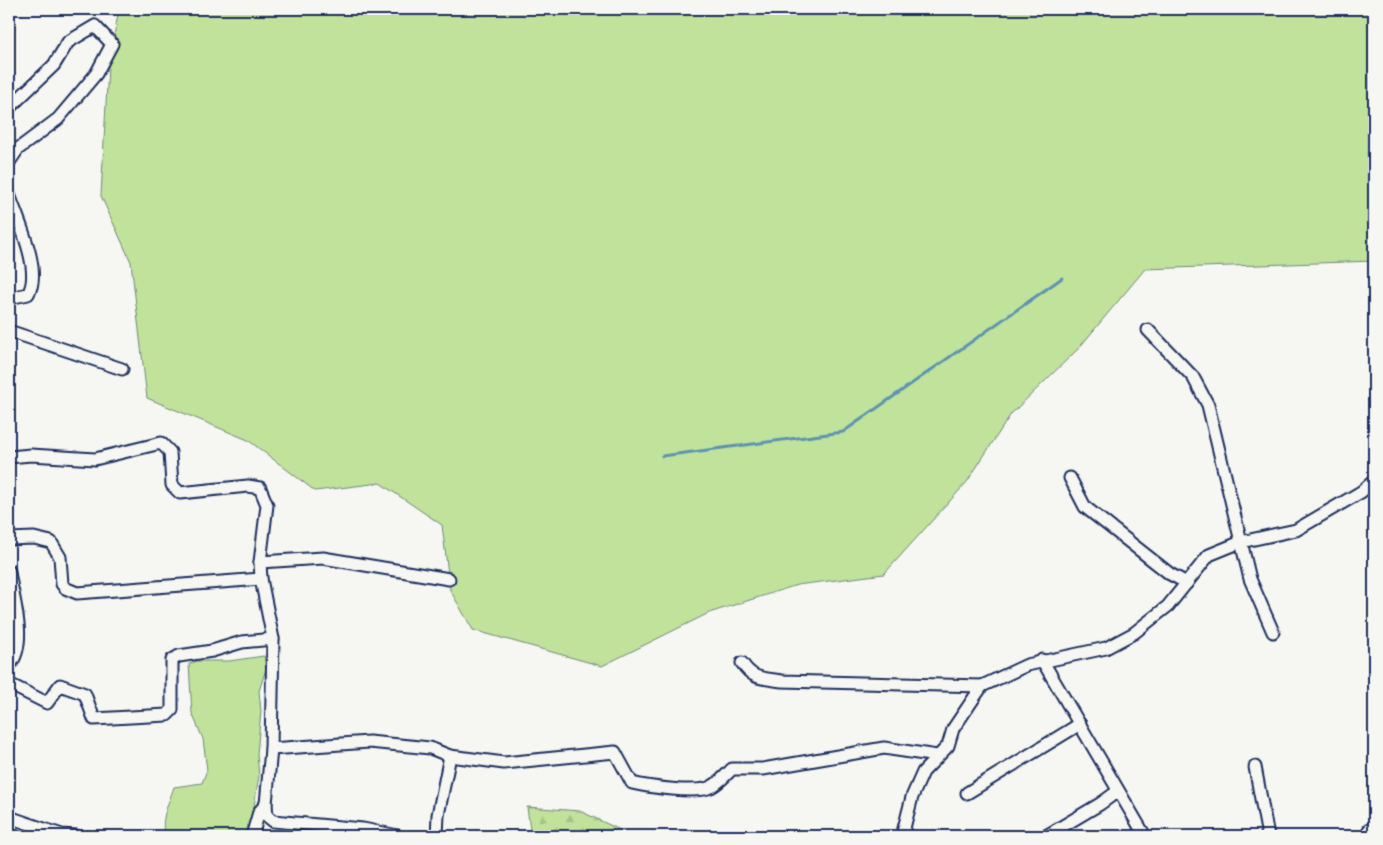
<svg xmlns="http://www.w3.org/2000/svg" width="1383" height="845" font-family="'Gochi Hand',sans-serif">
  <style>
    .grass { fill: #c0e29b; stroke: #6e887c }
    .forest { fill: url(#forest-firs); stroke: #6e887c }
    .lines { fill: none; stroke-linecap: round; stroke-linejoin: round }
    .stream { stroke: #5d93b1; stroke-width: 3 }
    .street-casing { stroke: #1b2f5e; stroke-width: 15 }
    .street { stroke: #f6f6f2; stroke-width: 11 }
  </style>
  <defs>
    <pattern id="forest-firs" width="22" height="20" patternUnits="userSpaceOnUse" patternTransform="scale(1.25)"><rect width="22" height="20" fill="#c0e29b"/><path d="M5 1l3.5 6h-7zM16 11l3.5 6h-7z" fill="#a4c288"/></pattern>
  </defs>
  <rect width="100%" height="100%" fill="#f6f6f2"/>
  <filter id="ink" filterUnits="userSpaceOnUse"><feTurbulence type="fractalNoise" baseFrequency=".02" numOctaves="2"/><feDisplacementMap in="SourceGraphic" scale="10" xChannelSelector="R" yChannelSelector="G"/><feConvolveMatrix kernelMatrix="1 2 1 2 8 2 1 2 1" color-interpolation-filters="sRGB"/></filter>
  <g filter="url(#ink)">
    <g class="grass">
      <path d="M 119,9 L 1374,9 L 1374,261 L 1145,269 L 1078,349 L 1011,414 L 967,482 L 884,574 L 797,585 L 709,613 L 602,666 L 473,630 L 450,590 L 442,525 L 380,483 L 315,491 L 248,440 L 147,398 L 131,262 L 101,196 L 108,67 Z"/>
      <path d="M 264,656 L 266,669 L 259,691 L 261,711 L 257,754 L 259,776 L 249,836 L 166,836 C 158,823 170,800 174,787 L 202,783 L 207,770 L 203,739 L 192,713 L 189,664 L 197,661 L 229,661 Z"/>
    </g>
    <path class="forest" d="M 527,807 L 580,811 L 633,836 L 531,836 Z"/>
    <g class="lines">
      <path class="stream" d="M 662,456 L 843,432 L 1062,278"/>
      <defs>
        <g id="street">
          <path d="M 9,108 L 54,65 L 68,42 L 95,26 L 112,44 L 96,74 L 58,119 L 18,149 L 9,162"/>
          <path d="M 9,194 C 17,218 43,271 28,294 L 9,298"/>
          <path d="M 1148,330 L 1193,377 L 1208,405 L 1250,579 L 1273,632"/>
          <path d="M 9,331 L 122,369"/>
          <path d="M 9,457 L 31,455 L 95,459 L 161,443 L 170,452 L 172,485 L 180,493 L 248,486 L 260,488 L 267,505 L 260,562 L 261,579 L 273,639 L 271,749 L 266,804 L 267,816 L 273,821 L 363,829 L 398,836"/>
          <path d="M 1070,478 L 1085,507 L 1170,574 L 1187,583"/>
          <path d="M 9,539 L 34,538 L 51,542 L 60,557 L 62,584 L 65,588 L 77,593 L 261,579"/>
          <path d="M 260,562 L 323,558 L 449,579"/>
          <path d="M 9,571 C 12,597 29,643 9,666"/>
          <path d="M 1042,660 L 1145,836"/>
          <path d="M 742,663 C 753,680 763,678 782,681 L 982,686"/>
          <path d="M 9,684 L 47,703 L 60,685 L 85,694 L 94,719 L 167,715 L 172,710 L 172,660 L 179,656 L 212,651 L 242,642 L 273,639"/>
          <path d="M 271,749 L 369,742 L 430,748 L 450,756 L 504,763 L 615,752 L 632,783 C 649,787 696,794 711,787 C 719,783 725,776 732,769 L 763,769 L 884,748 L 937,756"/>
          <path d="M 1255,767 L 1268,836"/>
          <path d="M 967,793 L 1080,724"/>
          <path d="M 9,817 L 62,835 L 76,836"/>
          <path d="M 1369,830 L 1374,829"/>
          <path d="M 252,836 L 259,812 L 266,804"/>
          <path d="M 437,836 L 438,815 L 450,756"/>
          <path d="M 902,836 L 912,797 L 923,772 L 948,746 L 953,729 L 982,686 L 1027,665 L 1106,648 L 1134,633 L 1168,606 L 1209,555 L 1241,542 L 1296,530 L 1361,492 L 1374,481"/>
          <path d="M 1046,836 L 1100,804 L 1118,791"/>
        </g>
      </defs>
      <use href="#street" class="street-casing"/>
      <use href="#street" class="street"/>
    </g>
  </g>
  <rect width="1383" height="845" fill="none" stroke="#f6f6f2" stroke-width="30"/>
  <rect x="15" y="15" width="1353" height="815" fill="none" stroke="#1b2f5e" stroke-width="2" filter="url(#ink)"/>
</svg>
